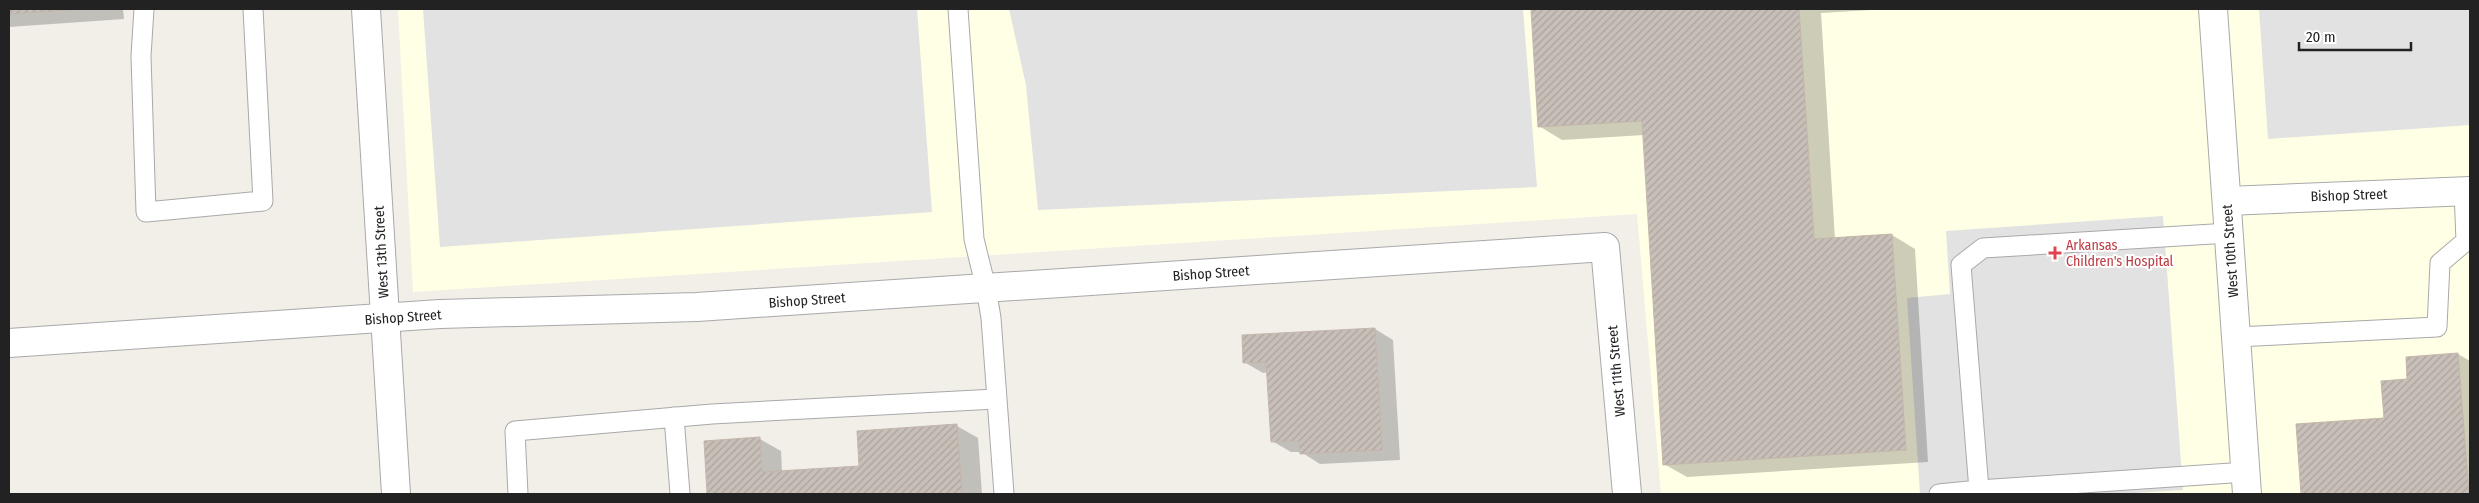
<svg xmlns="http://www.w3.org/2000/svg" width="2479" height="503" font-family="'Fira Sans Condensed',sans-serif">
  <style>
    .education { fill: #ffffe5 }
    .parking { fill: #e2e2e2 }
    .shadow { fill: #0003 }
    .building { fill: url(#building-hatch); stroke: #c4b6ab }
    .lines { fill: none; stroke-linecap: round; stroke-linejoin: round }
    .lane-casing { stroke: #a9a9a9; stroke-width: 21 }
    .street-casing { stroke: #a9a9a9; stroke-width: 30 }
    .lane { stroke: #fff; stroke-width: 19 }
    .street { stroke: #fff; stroke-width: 28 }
    .health-dot { fill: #e0444e; stroke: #fff; stroke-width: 2 }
    .labels { text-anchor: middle; stroke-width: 4; stroke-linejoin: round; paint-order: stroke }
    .street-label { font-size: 14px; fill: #222; stroke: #fff }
    .health-label { font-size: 14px; fill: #be3a42; stroke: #fff; text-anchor: start }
  </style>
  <defs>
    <pattern id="building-hatch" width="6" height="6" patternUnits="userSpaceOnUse" patternTransform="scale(1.25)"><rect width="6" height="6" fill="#c7bfb8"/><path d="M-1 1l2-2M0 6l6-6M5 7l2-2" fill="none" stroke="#aba49e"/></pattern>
  </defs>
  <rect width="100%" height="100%" fill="#f2efe9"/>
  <path class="education" d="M 398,9 L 2470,9 L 2470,494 L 1661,494 L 1637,214 L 413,292 Z"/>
  <g class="parking">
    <path d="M 423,9 L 917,9 L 932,212 L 440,247 Z"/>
    <path d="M 1009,9 L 1523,9 L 1537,187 L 1038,210 L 1026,85 Z"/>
    <path d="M 2259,9 L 2470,9 L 2470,125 L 2268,139 Z"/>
    <path d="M 2163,216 L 2183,490 L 2118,494 L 1920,494 L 1907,298 L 1950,294 L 1946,231 Z"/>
  </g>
  <g class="shadow">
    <path d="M 9,9 L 123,9 L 124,19 L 9,27 Z"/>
    <path d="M 1532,9 L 1887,9 L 1821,13 L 1835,239 L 1892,235 L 1915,249 L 1928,462 L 1687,477 L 1664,464 L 1644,135 L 1562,140 L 1539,126 Z"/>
    <path d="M 1375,329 L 1393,340 L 1400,460 L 1320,464 L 1301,452 L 1291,452 L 1272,441 L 1268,372 L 1263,373 L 1244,362 Z"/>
    <path d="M 2458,354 L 2470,361 L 2470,494 L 2302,494 L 2297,425 L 2385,419 L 2409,380 Z"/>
    <path d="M 957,426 L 978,438 L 982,494 L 709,494 L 705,442 L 760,439 L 781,451 L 782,472 L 860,467 Z"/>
  </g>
  <g class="building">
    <path d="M 9,9 L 84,9 L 9,14 Z"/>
    <path d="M 1531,9 L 1799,9 L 1814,239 L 1892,234 L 1906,450 L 1663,465 L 1642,121 L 1538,127 Z"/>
    <path d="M 1375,328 L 1382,450 L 1300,454 L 1299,441 L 1271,442 L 1266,362 L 1243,363 L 1242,335 Z"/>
    <path d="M 2458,353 L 2469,494 L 2301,494 L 2296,424 L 2384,418 L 2381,381 L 2407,379 L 2406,357 Z"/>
    <path d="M 957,424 L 962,494 L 707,494 L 704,441 L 760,437 L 762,472 L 859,466 L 857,431 Z"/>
  </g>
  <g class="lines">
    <defs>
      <g id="lane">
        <path d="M 144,9 L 141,56 L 146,212 L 263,201 L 253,9"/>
        <path d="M 958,9 L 974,239 L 986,288 L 991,318 L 1004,494"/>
        <path d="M 2229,233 L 1983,248 L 1961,265 L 1979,490 L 2246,472"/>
        <path d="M 2236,337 L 2437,327 L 2440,263 L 2466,241 L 2464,191"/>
        <path d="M 674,417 L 680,494"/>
        <path d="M 518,494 L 515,431 L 712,414 L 996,399"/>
        <path d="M 1939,494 L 1979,490"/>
      </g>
      <g id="street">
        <path d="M 366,9 L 396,494"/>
        <path d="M 2213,9 L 2247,494"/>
        <path d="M 2227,201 L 2470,191"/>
        <path d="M 9,343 L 440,314 L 697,307 L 1605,247 L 1627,494"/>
      </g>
    </defs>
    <use href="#lane" class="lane-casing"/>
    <use href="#street" class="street-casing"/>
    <use href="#lane" class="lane"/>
    <use href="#street" class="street"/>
  </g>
  <path class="health-dot" d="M2052.5 245.5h5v5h5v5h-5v5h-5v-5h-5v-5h5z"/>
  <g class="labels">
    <g class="street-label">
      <text transform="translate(2349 195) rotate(-2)" y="5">Bishop Street</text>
      <text transform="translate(2230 251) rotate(-94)" y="5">West 10th Street</text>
      <text transform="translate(381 252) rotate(-93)" y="5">West 13th Street</text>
      <text transform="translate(1211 273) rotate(-4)" y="5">Bishop Street</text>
      <text transform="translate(807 300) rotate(-4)" y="5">Bishop Street</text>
      <text transform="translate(403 317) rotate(-4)" y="5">Bishop Street</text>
      <text transform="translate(1616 371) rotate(-95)" y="5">West 11th Street</text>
    </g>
    <g class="health-label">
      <text x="2066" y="250">Arkansas<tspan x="2066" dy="16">Children's Hospital</tspan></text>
    </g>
  </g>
  <rect width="2479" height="503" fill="none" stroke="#222222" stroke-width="20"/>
  <path d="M2299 42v8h112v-8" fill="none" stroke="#222222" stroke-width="2.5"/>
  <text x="2306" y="42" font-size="15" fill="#222222" stroke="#ffffff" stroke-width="4" paint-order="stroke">20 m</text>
</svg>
